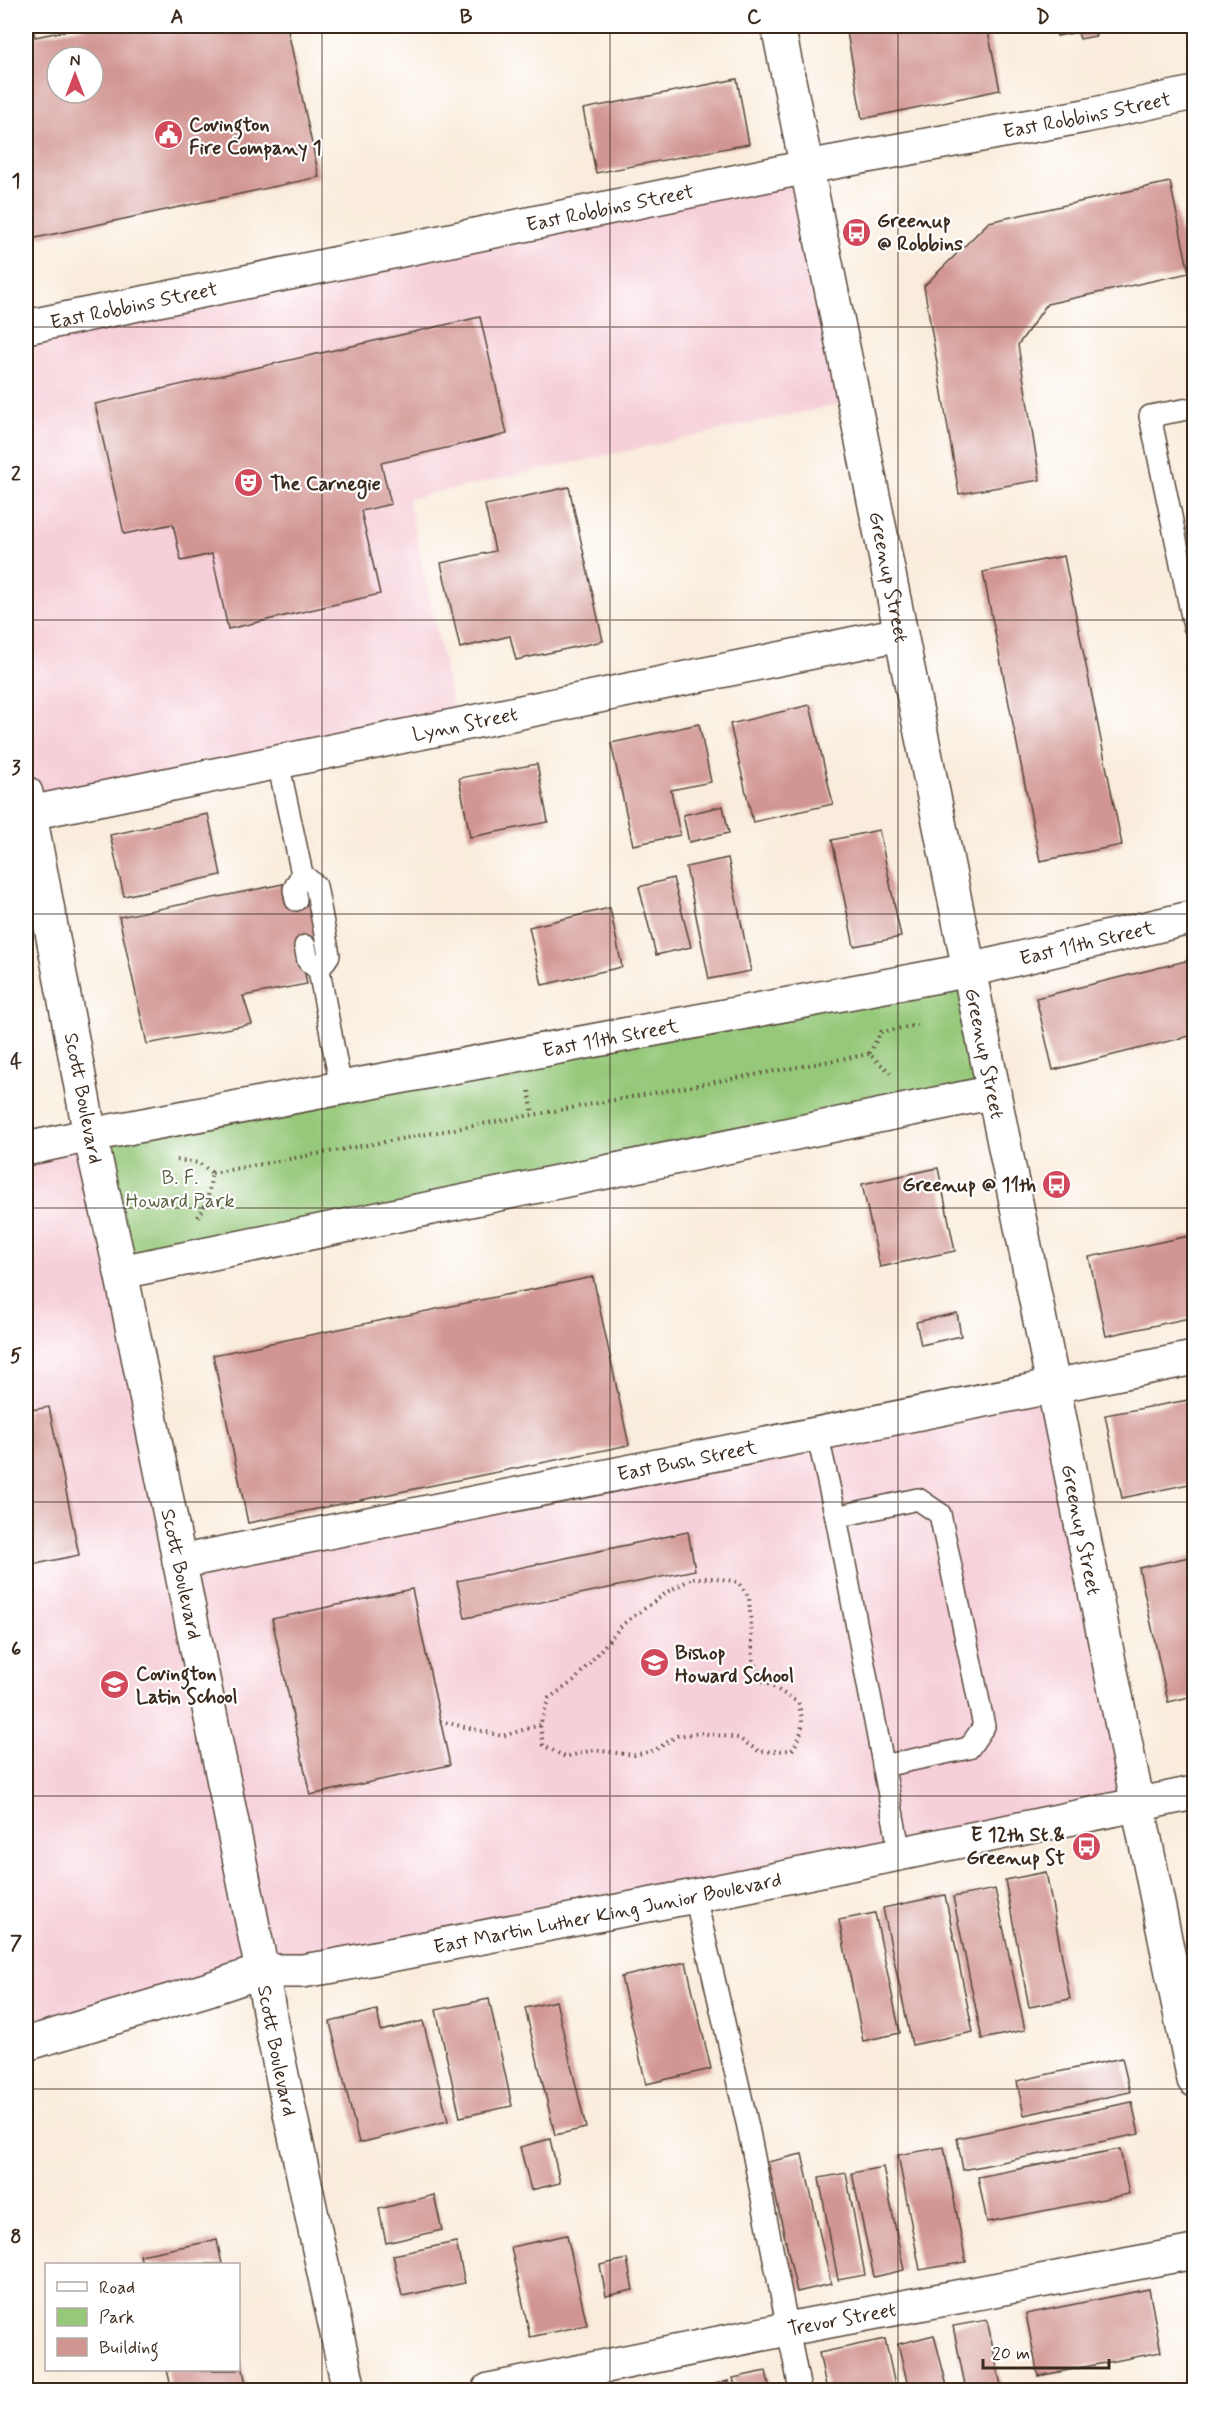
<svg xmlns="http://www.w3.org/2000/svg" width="1220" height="2416" font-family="Mynerve,sans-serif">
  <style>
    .built { fill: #f6cfd8 }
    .green { fill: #95c879; stroke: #68794c; stroke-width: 1.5 }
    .building { fill: #d19592; fill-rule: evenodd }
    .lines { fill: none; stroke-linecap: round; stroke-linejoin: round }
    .lane-casing { stroke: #58473a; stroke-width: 24 }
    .street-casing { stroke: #58473a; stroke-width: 36 }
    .secondary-casing { stroke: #58473a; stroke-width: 36 }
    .primary-casing { stroke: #58473a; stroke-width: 36 }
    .path { stroke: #58473a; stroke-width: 4; stroke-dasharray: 1.5 4.5; stroke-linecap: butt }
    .lane { stroke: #fff; stroke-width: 21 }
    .street { stroke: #fff; stroke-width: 33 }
    .secondary { stroke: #fff; stroke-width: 33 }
    .primary { stroke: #fff; stroke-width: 33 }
    .grid { fill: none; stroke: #3b2a1e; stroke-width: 1.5; stroke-opacity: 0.55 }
    .labels { text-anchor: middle; stroke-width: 4.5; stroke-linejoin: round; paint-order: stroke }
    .street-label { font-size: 20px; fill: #3b2a1e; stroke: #fff }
    .poi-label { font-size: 20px; font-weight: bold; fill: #3b2a1e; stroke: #fff; text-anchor: start }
    .park-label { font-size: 20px; fill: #5a613e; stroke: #fff }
    .neatline { fill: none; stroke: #3b2a1e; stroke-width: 2 }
    .grid-label { font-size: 20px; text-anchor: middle; font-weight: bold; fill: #3b2a1e }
  </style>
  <rect width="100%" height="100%" fill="#fff"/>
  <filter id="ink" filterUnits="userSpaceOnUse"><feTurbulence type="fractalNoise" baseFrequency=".0167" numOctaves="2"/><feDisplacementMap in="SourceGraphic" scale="12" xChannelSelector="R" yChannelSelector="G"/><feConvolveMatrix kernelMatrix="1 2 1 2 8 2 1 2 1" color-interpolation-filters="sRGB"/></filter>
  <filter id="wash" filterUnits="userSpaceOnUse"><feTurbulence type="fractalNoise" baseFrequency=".008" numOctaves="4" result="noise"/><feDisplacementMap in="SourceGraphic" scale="24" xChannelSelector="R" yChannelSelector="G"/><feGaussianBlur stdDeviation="1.35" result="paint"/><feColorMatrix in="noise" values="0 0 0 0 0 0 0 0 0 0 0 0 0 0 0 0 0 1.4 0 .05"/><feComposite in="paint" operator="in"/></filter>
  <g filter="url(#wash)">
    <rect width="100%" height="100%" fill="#f9ecdc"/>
    <g class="built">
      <path d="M 807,167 L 854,401 L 408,499 L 457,725 L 30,813 L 26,793 L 26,327 Z"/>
      <path d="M 90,1135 L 179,1562 L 1052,1387 L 1137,1804 L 328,1967 L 26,2044 L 26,1149 Z"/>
    </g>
    <path class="green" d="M 970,970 L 994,1092 L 121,1272 L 90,1135 Z"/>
    <g id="blocks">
      <g class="building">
        <path d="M 26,26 L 33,26 L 35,37 L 89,26 L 287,26 L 319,177 L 26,240 ZM 57,57 L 93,57 L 93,93 L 57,93 Z"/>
        <path d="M 846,26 L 987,26 L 1000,90 L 862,119 Z"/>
        <path d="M 1055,26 L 1093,26 L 1096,36 L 1080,39 L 1078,32 L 1057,36 Z"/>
        <path d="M 737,79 L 749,144 L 596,173 L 583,109 Z"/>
        <path d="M 1170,182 L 1189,273 L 1047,304 L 1018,345 L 1040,480 L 959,494 L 924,286 L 989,222 Z"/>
        <path d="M 480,317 L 507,434 L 381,463 L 391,504 L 361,511 L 380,594 L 228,629 L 212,554 L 181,561 L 173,524 L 124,534 L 95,404 Z"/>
        <path d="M 569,487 L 603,641 L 516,660 L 510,636 L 460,648 L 441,563 L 495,551 L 485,505 Z"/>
        <path d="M 1064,556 L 1122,845 L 1040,861 L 983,572 Z"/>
        <path d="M 810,705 L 833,804 L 753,822 L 730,724 Z"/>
        <path d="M 699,724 L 711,782 L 671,790 L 680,835 L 633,845 L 611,743 Z"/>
        <path d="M 537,764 L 548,822 L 470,837 L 459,778 Z"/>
        <path d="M 723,806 L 729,833 L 689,842 L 683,815 Z"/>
        <path d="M 208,814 L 221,875 L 124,896 L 110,835 Z"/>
        <path d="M 879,830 L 901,937 L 854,946 L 832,840 Z"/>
        <path d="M 728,858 L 751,971 L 709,979 L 686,867 Z"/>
        <path d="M 673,878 L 691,947 L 656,955 L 639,887 Z"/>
        <path d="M 283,884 L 285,902 L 316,896 L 324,942 L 300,947 L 307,984 L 243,996 L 252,1024 L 147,1044 L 119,917 Z"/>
        <path d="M 610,908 L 622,967 L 542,985 L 529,927 Z"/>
        <path d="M 1194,959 L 1194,1035 L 1053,1070 L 1036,998 Z"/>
        <path d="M 938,1168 L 955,1251 L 880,1267 L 862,1184 Z"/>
        <path d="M 1194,1235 L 1194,1317 L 1106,1336 L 1089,1257 Z"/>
        <path d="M 593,1277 L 629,1445 L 248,1523 L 213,1355 Z"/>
        <path d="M 957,1313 L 961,1336 L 921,1345 L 916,1322 Z"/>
        <path d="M 1194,1399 L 1194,1483 L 1122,1498 L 1105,1415 Z"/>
        <path d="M 49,1407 L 79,1555 L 26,1566 L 26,1411 Z"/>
        <path d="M 688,1532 L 695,1570 L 465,1618 L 457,1581 Z"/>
        <path d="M 1194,1556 L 1194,1696 L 1168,1702 L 1139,1568 Z"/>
        <path d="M 412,1589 L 450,1765 L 310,1795 L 272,1619 Z"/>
        <path d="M 1046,1872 L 1070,1999 L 1029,2007 L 1005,1880 Z"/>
        <path d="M 995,1889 L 1025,2030 L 982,2039 L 953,1897 Z"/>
        <path d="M 945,1895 L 973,2032 L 912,2045 L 883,1908 Z"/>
        <path d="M 875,1913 L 900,2033 L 863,2041 L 839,1920 Z"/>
        <path d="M 686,1962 L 711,2069 L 646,2084 L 621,1977 Z"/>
        <path d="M 489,1999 L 512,2106 L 460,2117 L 436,2010 Z"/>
        <path d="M 556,2001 L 586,2128 L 555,2135 L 525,2008 Z"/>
        <path d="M 377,2010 L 381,2031 L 423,2021 L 448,2121 L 359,2143 L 330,2022 Z"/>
        <path d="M 1122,2058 L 1130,2092 L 1024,2115 L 1017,2081 Z"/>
        <path d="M 1132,2102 L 1139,2134 L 963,2170 L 957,2138 Z"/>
        <path d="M 550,2139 L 560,2183 L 531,2190 L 520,2147 Z"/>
        <path d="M 944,2147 L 966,2262 L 920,2270 L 898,2155 Z"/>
        <path d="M 1120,2149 L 1129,2194 L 987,2222 L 978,2177 Z"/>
        <path d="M 802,2154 L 831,2284 L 797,2292 L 768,2162 Z"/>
        <path d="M 883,2167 L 904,2270 L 874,2277 L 852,2173 Z"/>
        <path d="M 846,2173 L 865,2275 L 838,2280 L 819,2178 Z"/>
        <path d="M 434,2195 L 442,2230 L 386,2243 L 379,2209 Z"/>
        <path d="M 567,2235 L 587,2325 L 530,2337 L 511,2247 Z"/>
        <path d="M 217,2240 L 222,2264 L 142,2264 L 140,2255 Z"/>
        <path d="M 456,2242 L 465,2283 L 402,2296 L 393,2255 Z"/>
        <path d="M 627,2259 L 633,2290 L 606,2296 L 600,2265 Z"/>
        <path d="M 1149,2289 L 1161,2352 L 1038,2376 L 1026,2314 Z"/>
        <path d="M 987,2320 L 1002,2390 L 966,2390 L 953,2326 Z"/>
        <path d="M 934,2335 L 948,2390 L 909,2390 L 898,2344 Z"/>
        <path d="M 885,2339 L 896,2390 L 827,2390 L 819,2353 Z"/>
        <path d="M 240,2353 L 247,2390 L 172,2390 L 167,2370 L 238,2370 Z"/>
        <path d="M 766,2371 L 770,2390 L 736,2390 L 733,2378 Z"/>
        <path d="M 728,2381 L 730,2390 L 696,2390 L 695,2389 Z"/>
      </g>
    </g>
  </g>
  <g filter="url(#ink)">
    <use href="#blocks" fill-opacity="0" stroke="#58473a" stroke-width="1.5"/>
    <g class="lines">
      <defs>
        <g id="lane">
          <path d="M 1194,408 L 1150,416 L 1194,626"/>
          <path d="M 278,762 L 302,874 L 316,886 L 329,955 L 319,970"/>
          <path d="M 296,900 L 294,889 L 302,874"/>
          <path d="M 305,946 L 308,961 L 319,970 L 341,1088"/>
          <path d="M 817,1433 L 836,1517 L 900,1853"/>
          <path d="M 836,1517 L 918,1499 L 940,1514 L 984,1726 L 969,1748 L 883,1766"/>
          <path d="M 695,1896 L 748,2127 L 800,2390"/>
        </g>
        <g id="street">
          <path id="s1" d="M 26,327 L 807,167 L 1085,116 L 1194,93"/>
          <path id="s2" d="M 30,813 L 900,634"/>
          <path id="s3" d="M 179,1562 L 1194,1358"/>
          <path id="s4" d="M 489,2390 L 787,2329 L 1194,2252"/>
        </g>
        <g id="secondary">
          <path id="s5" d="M 778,26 C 917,711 1053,1396 1194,2080"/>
          <path d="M 26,793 L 90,1135 L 26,1149"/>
          <path d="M 121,1272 L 994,1092"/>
          <path id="s6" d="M 262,1971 L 273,2033 L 349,2390"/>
        </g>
        <g id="primary">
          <path id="s7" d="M 262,1971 L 121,1272 L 90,1135 L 970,970 L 1194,917"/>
          <path id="s8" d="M 26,2044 L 209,1989 L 262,1971 L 302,1971 L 328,1967 L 695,1896 L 1194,1793"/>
        </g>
      </defs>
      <use href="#lane" class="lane-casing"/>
      <use href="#street" class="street-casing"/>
      <use href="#secondary" class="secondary-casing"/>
      <use href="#primary" class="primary-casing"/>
      <g class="path">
        <path d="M 891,1073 L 869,1054 L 881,1032 L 917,1025"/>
        <path d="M 529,1091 L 533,1114"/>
        <path d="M 177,1160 L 199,1163 L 212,1173 L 207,1202 L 198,1217"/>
        <path d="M 212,1173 L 869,1054"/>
        <path d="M 693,1578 L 716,1578 L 738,1582 L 749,1597 L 753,1659 L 763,1681 L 798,1702 C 804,1722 804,1732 792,1750 L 760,1752 L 738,1738 L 700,1733 L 677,1736 L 655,1750 L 634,1755 L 594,1750 L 565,1757 L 543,1745 L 540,1725 L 549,1698 L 574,1681 L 623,1624 L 669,1591 Z"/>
        <path d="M 440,1721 L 502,1736 L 540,1725"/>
      </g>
      <use href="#lane" class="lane"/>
      <use href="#street" class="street"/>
      <use href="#secondary" class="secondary"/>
      <use href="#primary" class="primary"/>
    </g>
  </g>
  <path class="grid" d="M 322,26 L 322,2390M 610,26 L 610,2390M 898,26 L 898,2390M 26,327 L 1194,327M 26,620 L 1194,620M 26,914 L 1194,914M 26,1208 L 1194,1208M 26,1502 L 1194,1502M 26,1796 L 1194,1796M 26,2089 L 1194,2089"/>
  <defs>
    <symbol id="civic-disc" viewBox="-11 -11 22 22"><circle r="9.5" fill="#d1495b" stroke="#fff"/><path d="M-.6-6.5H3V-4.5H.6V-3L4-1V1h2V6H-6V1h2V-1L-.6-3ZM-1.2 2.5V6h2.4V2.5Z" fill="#fff"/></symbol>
    <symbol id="bus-disc" viewBox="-11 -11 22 22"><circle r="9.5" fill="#d1495b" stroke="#fff"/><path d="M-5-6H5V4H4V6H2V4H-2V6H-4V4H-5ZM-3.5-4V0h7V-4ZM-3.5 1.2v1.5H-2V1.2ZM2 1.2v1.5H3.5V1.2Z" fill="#fff"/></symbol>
    <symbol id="theatre-disc" viewBox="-11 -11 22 22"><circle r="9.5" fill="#d1495b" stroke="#fff"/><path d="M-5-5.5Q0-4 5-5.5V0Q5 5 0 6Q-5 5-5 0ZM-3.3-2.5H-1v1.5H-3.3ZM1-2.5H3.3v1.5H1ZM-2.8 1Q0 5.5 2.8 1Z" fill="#fff"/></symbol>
    <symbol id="school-disc" viewBox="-11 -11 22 22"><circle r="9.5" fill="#d1495b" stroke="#fff"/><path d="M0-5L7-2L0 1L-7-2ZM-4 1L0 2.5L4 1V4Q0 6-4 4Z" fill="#fff"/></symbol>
  </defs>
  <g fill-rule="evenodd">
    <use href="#civic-disc" x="152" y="118" width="33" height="33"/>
    <use href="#bus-disc" x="840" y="216" width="33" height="33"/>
    <use href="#theatre-disc" x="232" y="466" width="33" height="33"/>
    <use href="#bus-disc" x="1040" y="1168" width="33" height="33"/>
    <use href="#school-disc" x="638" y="1646" width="33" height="33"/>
    <use href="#school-disc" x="98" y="1668" width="33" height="33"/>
    <use href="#bus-disc" x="1070" y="1830" width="33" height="33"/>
  </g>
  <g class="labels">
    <g class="street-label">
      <text dy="7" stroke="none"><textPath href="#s1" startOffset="1082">East Robbins Street</textPath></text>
      <text dy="7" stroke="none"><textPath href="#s1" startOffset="596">East Robbins Street</textPath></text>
      <text dy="7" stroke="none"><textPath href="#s1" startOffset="110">East Robbins Street</textPath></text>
      <text dy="7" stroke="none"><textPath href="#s5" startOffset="562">Greenup Street</textPath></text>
      <text dy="7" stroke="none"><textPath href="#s2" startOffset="444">Lynn Street</textPath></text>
      <text dy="7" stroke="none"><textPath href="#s7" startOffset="1869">East 11th Street</textPath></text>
      <text dy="7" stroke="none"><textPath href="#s7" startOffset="1383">East 11th Street</textPath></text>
      <text dy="7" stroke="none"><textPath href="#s5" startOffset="1048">Greenup Street</textPath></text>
      <text transform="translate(84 1098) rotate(79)" y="7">Scott Boulevard</text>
      <text dy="7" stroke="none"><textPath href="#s3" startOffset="518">East Bush Street</textPath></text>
      <text dy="7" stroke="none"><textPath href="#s5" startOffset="1534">Greenup Street</textPath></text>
      <text transform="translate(182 1574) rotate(78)" y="7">Scott Boulevard</text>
      <text dy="7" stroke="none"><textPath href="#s8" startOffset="598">East Martin Luther King Junior Boulevard</textPath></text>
      <text dy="7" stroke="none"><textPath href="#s6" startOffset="81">Scott Boulevard</textPath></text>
      <text dy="7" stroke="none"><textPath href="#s4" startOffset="360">Trevor Street</textPath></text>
    </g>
    <g class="poi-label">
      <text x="189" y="131">Covington<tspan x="189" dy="23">Fire Company 1</tspan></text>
      <text x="877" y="227">Greenup<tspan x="877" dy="23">@ Robbins</tspan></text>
      <text x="270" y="490">The Carnegie</text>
      <text x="1036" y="1191" text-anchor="end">Greenup @ 11th</text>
      <text x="675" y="1659">Bishop<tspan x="675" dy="23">Howard School</tspan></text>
      <text x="136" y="1680">Covington<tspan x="136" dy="23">Latin School</tspan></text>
      <text x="1065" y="1841" text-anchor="end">E 12th St &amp;<tspan x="1065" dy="23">Greenup St</tspan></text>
    </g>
    <g class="park-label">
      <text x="180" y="1184">B. F.<tspan x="180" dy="23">Howard Park</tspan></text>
    </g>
  </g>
  <rect width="1220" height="2416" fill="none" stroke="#fff" stroke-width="66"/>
  <rect x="45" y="2263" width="195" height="108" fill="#ffffff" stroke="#b1aaa5" stroke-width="1.5"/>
  <rect x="57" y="2282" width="30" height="9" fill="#ffffff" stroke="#b1aaa5" stroke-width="1.5"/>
  <text x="99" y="2293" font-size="18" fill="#3b2a1e">Road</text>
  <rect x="57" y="2308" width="30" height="18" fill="#95c879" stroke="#b1aaa5" stroke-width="1.5"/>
  <text x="99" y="2323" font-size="18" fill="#3b2a1e">Park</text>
  <rect x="57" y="2338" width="30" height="18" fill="#d19592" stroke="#b1aaa5" stroke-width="1.5"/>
  <text x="99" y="2353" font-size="18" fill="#3b2a1e">Building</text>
  <g transform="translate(75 75)"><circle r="28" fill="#ffffff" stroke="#b1aaa5" stroke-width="1.5"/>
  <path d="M0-4.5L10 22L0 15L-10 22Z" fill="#d1495b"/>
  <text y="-9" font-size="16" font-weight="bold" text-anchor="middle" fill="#3b2a1e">N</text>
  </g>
  <path d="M983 2359v9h126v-9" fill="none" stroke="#3b2a1e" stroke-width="3"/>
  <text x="992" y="2359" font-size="18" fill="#3b2a1e" stroke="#ffffff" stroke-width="4.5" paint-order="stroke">20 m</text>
  <rect x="33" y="33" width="1154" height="2350" class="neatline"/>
  <g class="grid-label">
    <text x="177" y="23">A</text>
    <text x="466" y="23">B</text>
    <text x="754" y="23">C</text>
    <text x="1043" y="23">D</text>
    <text x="16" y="187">1</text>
    <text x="16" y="480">2</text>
    <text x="16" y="774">3</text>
    <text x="16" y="1068">4</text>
    <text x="16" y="1362">5</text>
    <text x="16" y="1655">6</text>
    <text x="16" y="1949">7</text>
    <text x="16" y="2243">8</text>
  </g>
</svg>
